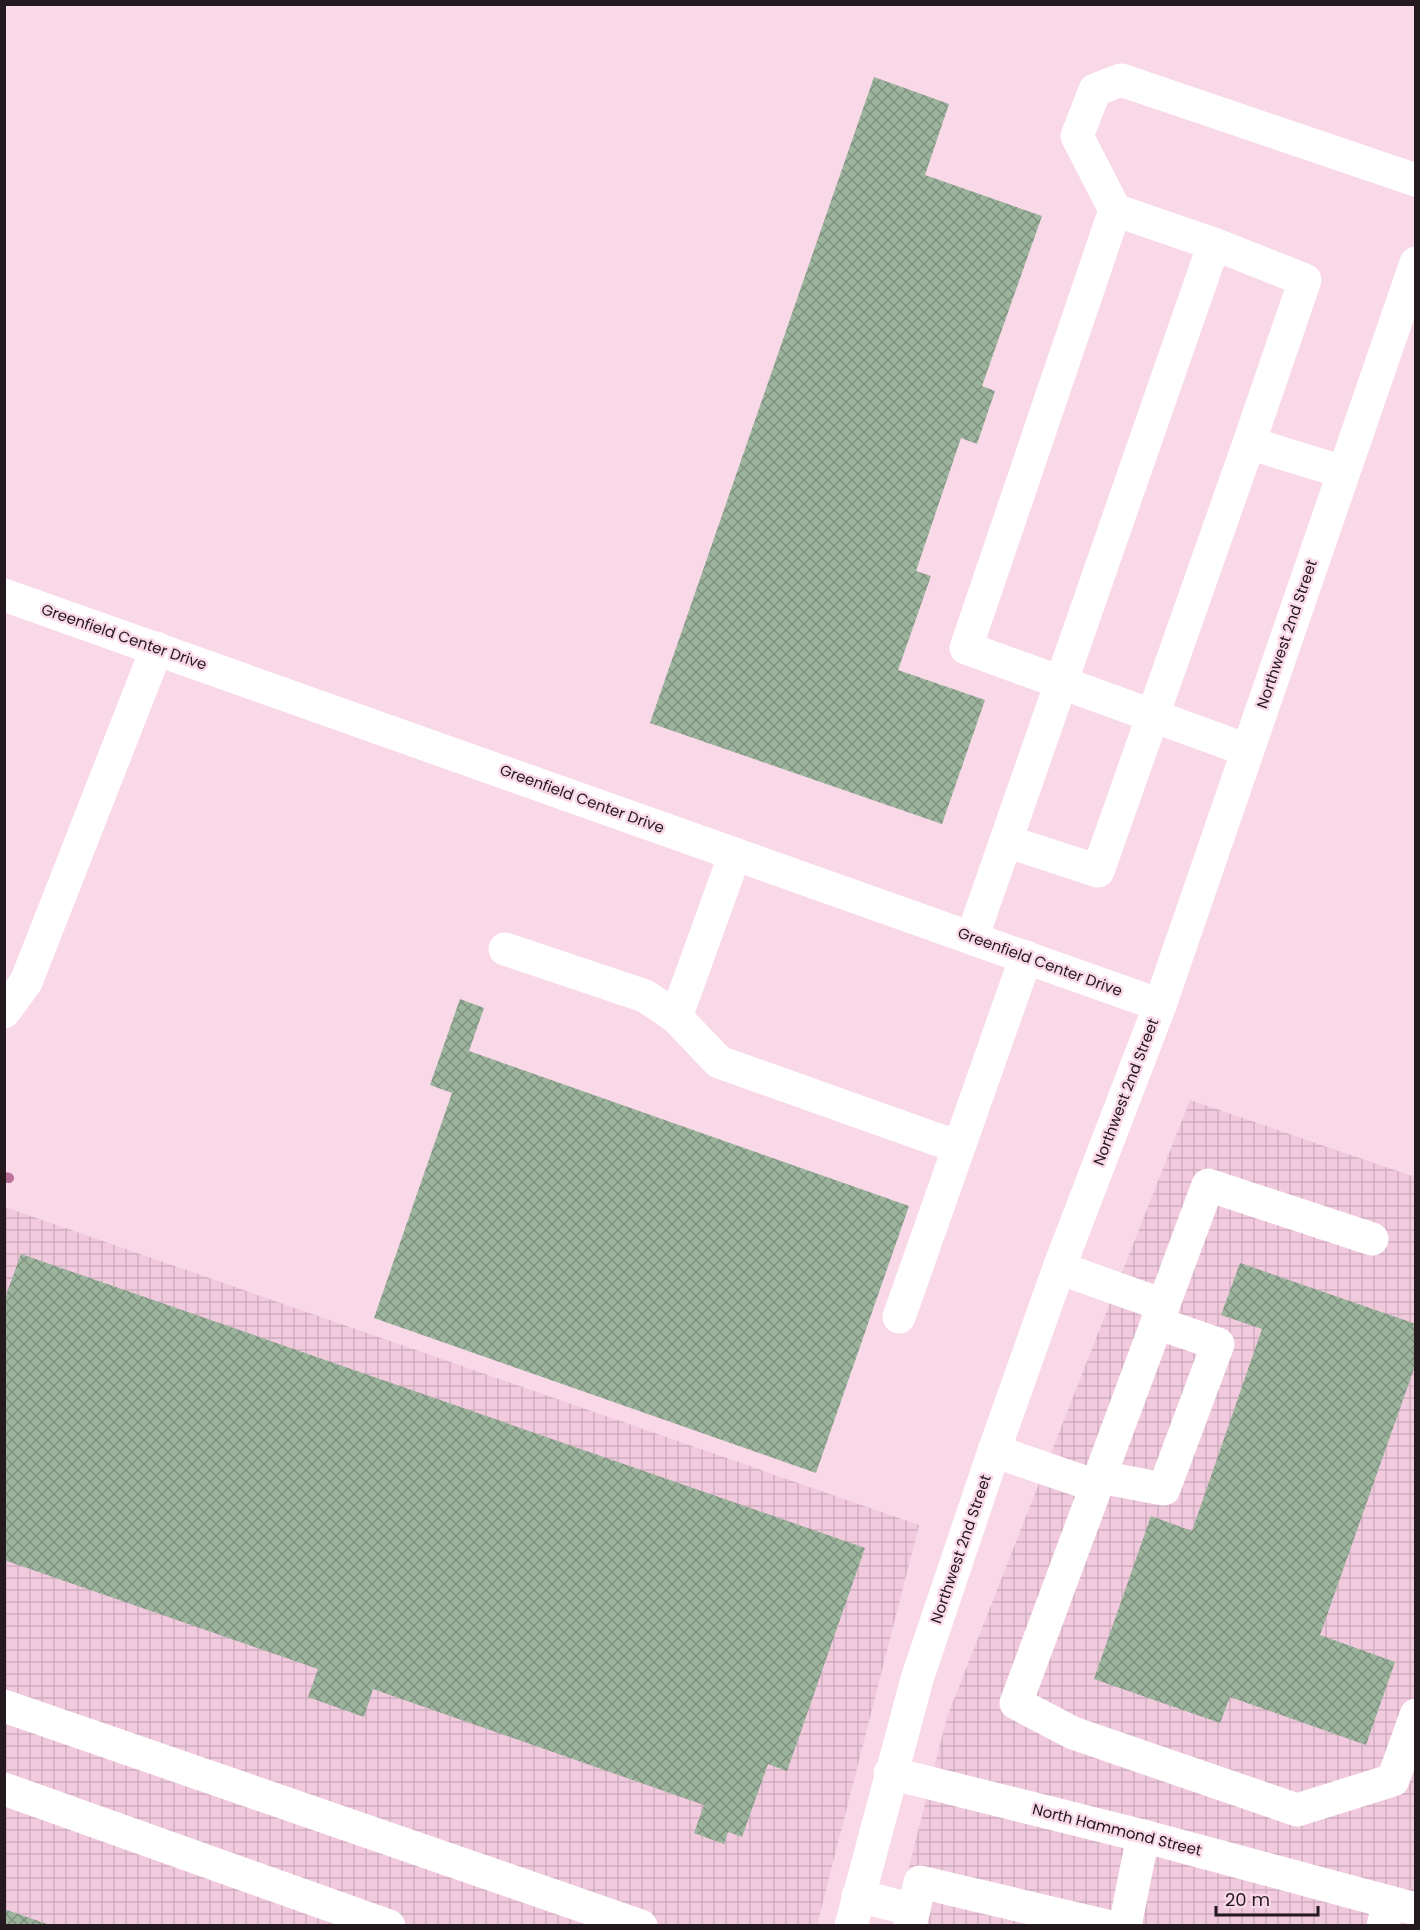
<svg xmlns="http://www.w3.org/2000/svg" width="1420" height="1930" font-family="Poppins,sans-serif">
  <style>
    .industrial { fill: url(#industrial-grid) }
    .lines { fill: none; stroke-linecap: round; stroke-linejoin: round }
    .stream { stroke: #bc729a; stroke-width: 10 }
    .building { fill: url(#building-cross-hatch) }
    .minor { stroke: #fff; stroke-width: 33 }
    .labels { text-anchor: middle; stroke-width: 5; stroke-linejoin: round; paint-order: stroke }
    .street-label { font-size: 15px; fill: #24191e; stroke: #f9d8e8 }
  </style>
  <defs>
    <pattern id="industrial-grid" width="8" height="8" patternUnits="userSpaceOnUse" patternTransform="scale(1.5)"><rect width="8" height="8" fill="#f2cade"/><path d="M0 4h8M4 0v8" fill="none" stroke="#cfadbe"/></pattern>
    <pattern id="building-cross-hatch" width="8" height="8" patternUnits="userSpaceOnUse" patternTransform="scale(1.5)"><rect width="8" height="8" fill="#9cb49d"/><path d="M0 0l8 8M0 8l8-8" fill="none" stroke="#7f927f"/></pattern>
  </defs>
  <rect width="100%" height="100%" fill="#f9d8e8"/>
  <g class="industrial">
    <path d="M 1190,1100 L 1415,1177 L 1415,1925 L 894,1926 L 947,1717 Z"/>
    <path d="M 5,1207 L 919,1525 L 817,1925 L 5,1926 Z"/>
  </g>
  <g class="lines">
    <path class="stream" d="M 4,1177 L 9,1178"/>
  </g>
  <g class="building">
    <path d="M 874,77 L 949,104 L 925,175 L 1042,216 L 982,386 L 995,391 L 977,444 L 961,438 L 916,571 L 931,576 L 898,670 L 985,700 L 942,824 L 650,723 Z"/>
    <path d="M 460,999 L 484,1008 L 469,1051 L 909,1206 L 816,1473 L 374,1318 L 452,1093 L 430,1085 Z"/>
    <path d="M 21,1254 L 865,1548 L 787,1771 L 768,1764 L 742,1837 L 728,1832 L 724,1844 L 694,1833 L 704,1805 L 373,1689 L 364,1717 L 308,1697 L 318,1669 L 4,1560 L 4,1301 Z"/>
    <path d="M 1240,1263 L 1416,1324 L 1416,1363 L 1320,1635 L 1395,1662 L 1366,1745 L 1230,1697 L 1220,1723 L 1094,1679 L 1151,1516 L 1192,1531 L 1262,1329 L 1221,1315 Z"/>
    <path d="M 4,1909 L 50,1925 L 50,1926 L 4,1926 Z"/>
  </g>
  <g class="lines">
    <g class="minor">
      <path d="M 1115,210 L 966,648 L 1247,750"/>
      <path d="M 1214,244 L 1305,280 L 1249,443 L 1343,472"/>
      <path d="M 4,595 L 1160,1005"/>
      <path d="M 1006,841 L 1098,871 L 1249,443"/>
      <path d="M 972,938 L 1214,244 L 1115,210 L 1077,136 L 1095,90 L 1121,80 L 1416,180"/>
      <path d="M 505,949 L 645,996 L 676,1017 L 719,1062 L 958,1147"/>
      <path d="M 4,1012 L 26,982 L 157,648"/>
      <path d="M 676,1017 L 735,854"/>
      <path d="M 1372,1239 L 1208,1185 L 1016,1703 L 1073,1733 L 1297,1810 L 1393,1780 L 1416,1715"/>
      <path d="M 1059,1268 L 1163,1305"/>
      <path d="M 899,1317 L 1026,957"/>
      <path d="M 994,1451 L 1096,1486"/>
      <path d="M 1100,1477 L 1164,1489 L 1218,1344 L 1157,1323"/>
      <path d="M 4,1706 L 641,1926"/>
      <path d="M 890,1773 L 1143,1836 L 1389,1902"/>
      <path d="M 4,1789 L 389,1926"/>
      <path d="M 858,1896 L 914,1910"/>
      <path d="M 851,1926 L 917,1679 L 994,1451 L 1059,1268 L 1160,1005 L 1416,263"/>
      <path d="M 910,1926 L 920,1882 L 1107,1926"/>
      <path d="M 1125,1926 L 1143,1836"/>
      <path d="M 1383,1926 L 1389,1902 L 1416,1909"/>
    </g>
  </g>
  <g class="labels">
    <g class="street-label">
      <text transform="translate(1287 634) rotate(-71)" y="5">Northwest 2nd Street</text>
      <text transform="translate(124 637) rotate(19)" y="5">Greenfield Center Drive</text>
      <text transform="translate(582 799) rotate(20)" y="5">Greenfield Center Drive</text>
      <text transform="translate(1040 962) rotate(20)" y="5">Greenfield Center Drive</text>
      <text transform="translate(1126 1092) rotate(-69)" y="5">Northwest 2nd Street</text>
      <text transform="translate(961 1549) rotate(-71)" y="5">Northwest 2nd Street</text>
      <text transform="translate(1117 1830) rotate(14)" y="5">North Hammond Street</text>
    </g>
  </g>
  <rect width="1420" height="1930" fill="none" stroke="#24191e" stroke-width="12"/>
  <path d="M1216 1906v9h102v-9" fill="none" stroke="#24191e" stroke-width="3"/>
  <text x="1225" y="1906" font-size="18" fill="#24191e" stroke="#f9d8e8" stroke-width="4.5" paint-order="stroke">20 m</text>
</svg>
